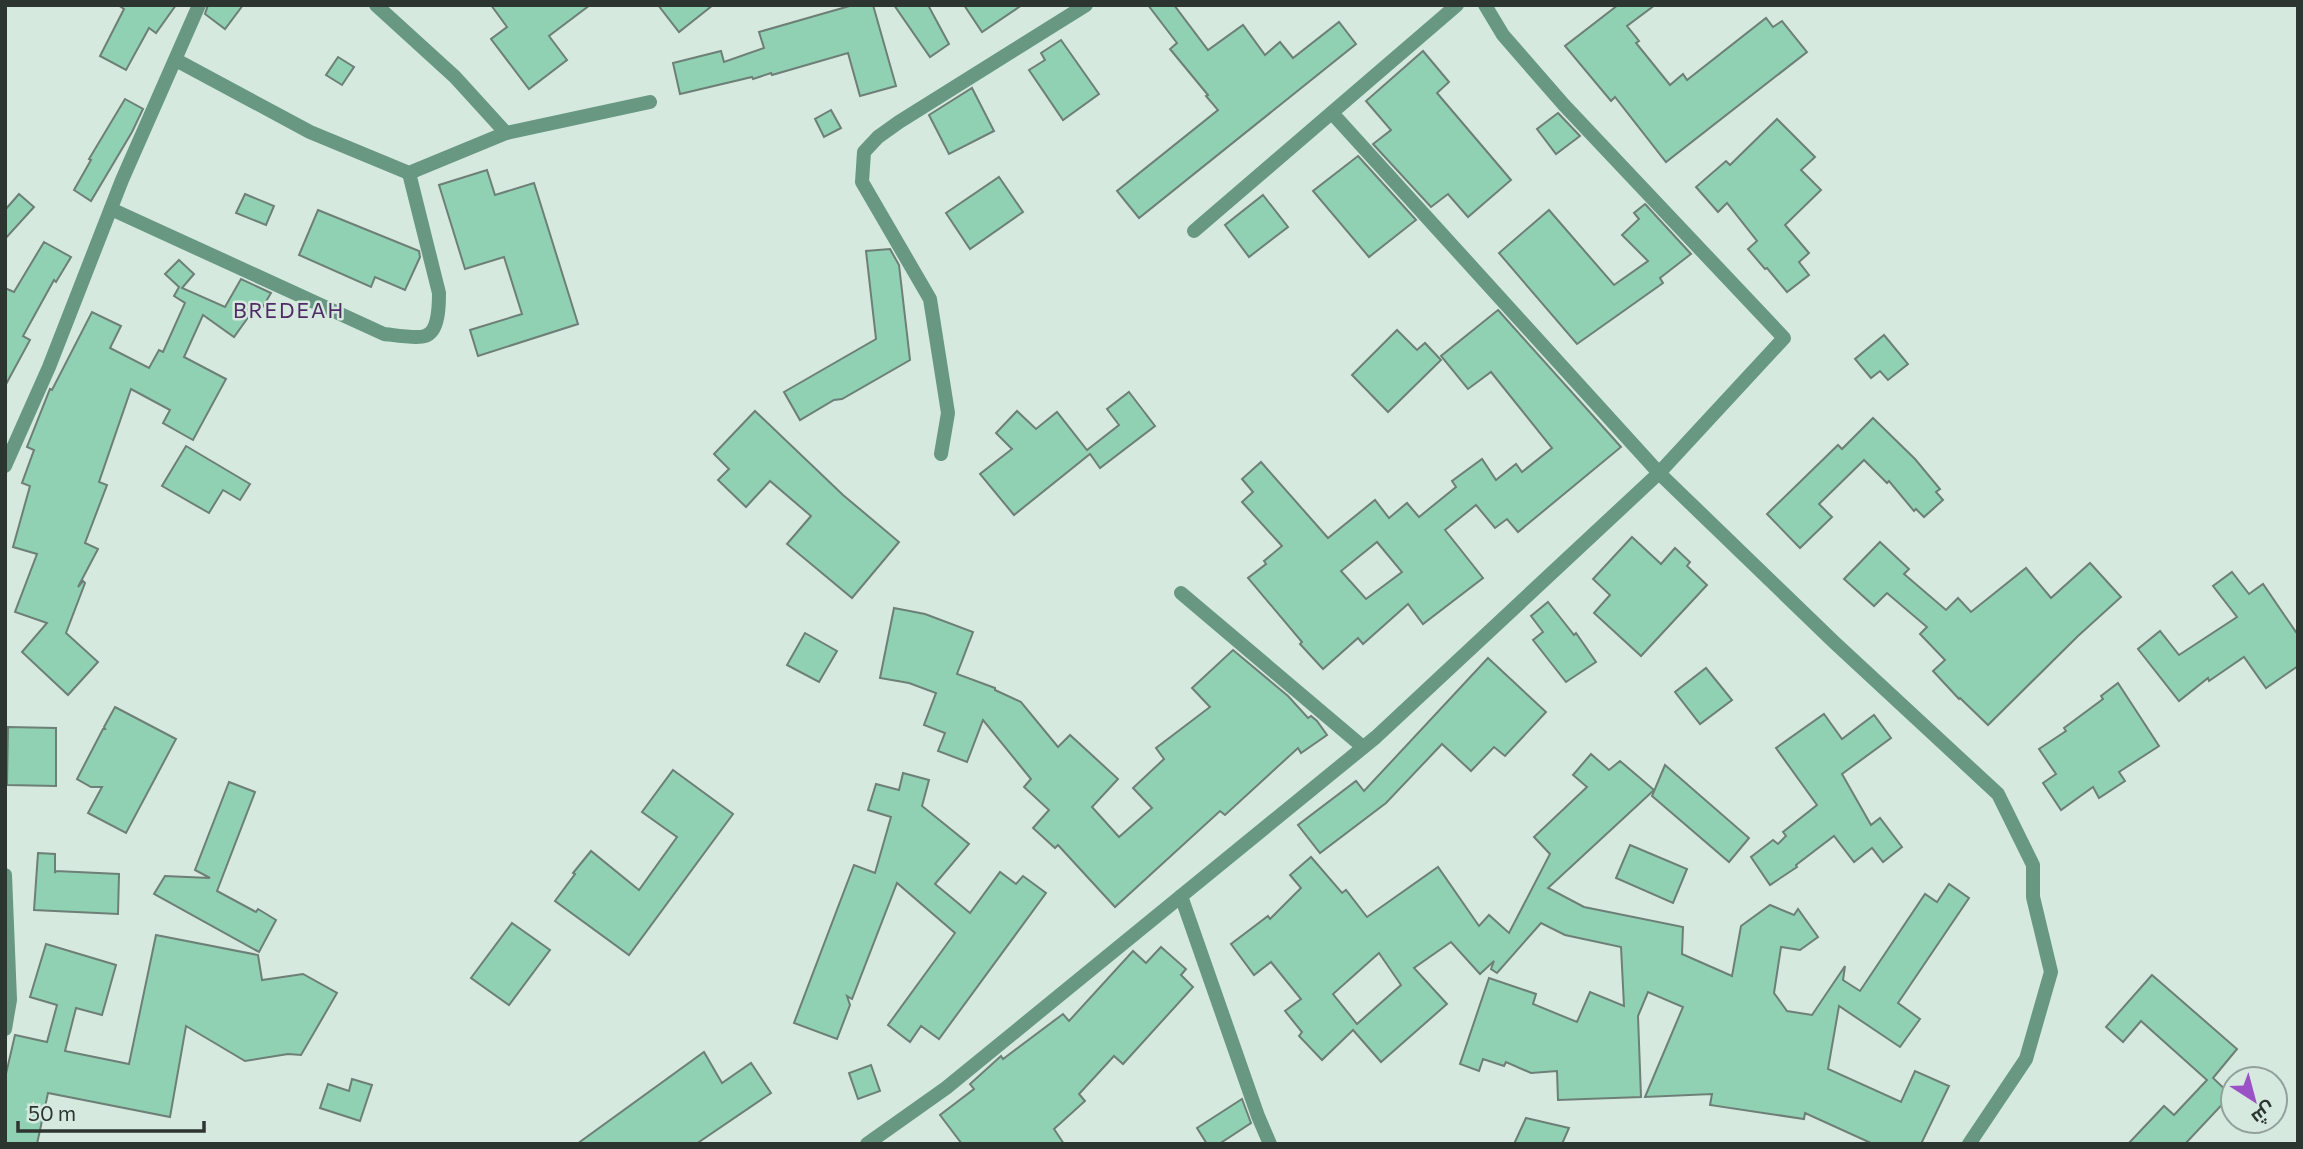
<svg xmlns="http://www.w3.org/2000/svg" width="2303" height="1149" font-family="Commissioner,Cairo,sans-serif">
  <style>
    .building { fill: #90d1b3; stroke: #6d7f76; stroke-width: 2; fill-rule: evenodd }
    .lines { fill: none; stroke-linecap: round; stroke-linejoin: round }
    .street { stroke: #689882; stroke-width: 14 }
    .labels { text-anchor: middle; stroke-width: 5; stroke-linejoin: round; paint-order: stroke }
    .quarter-label { font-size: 21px; letter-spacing: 2px; fill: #4e2b63; stroke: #d5e9df }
  </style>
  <rect width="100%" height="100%" fill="#d5e9df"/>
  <g class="building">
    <path d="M 118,5 L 176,5 L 156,33 L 149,28 L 126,70 L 100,56 L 124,9 Z"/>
    <path d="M 208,5 L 243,5 L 225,29 L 205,14 Z"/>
    <path d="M 491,5 L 590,5 L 549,36 L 567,60 L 529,89 L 491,39 L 507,27 Z"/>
    <path d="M 658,5 L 713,5 L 679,32 Z"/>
    <path d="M 853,5 L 873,5 L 896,86 L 860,96 L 848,53 L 772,75 L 771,73 L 753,79 L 752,77 L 680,94 L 673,63 L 721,51 L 724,62 L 764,48 L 759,32 Z"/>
    <path d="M 894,5 L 928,5 L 949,44 L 930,57 Z"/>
    <path d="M 964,5 L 1022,5 L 982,32 Z"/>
    <path d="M 1148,5 L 1174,5 L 1208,50 L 1243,25 L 1265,55 L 1280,42 L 1293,58 L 1339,22 L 1356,44 L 1139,218 L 1117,191 L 1218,110 L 1206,96 L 1208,95 L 1170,49 L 1177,43 Z"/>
    <path d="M 1618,5 L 1655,5 L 1627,26 L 1639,41 L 1636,43 L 1670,85 L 1683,74 L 1687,80 L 1766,18 L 1773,27 L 1782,21 L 1807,52 L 1666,162 L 1615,97 L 1611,101 L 1565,46 Z"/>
    <path d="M 1061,40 L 1099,94 L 1063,120 L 1029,70 L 1045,60 L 1041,53 Z"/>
    <path d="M 1423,51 L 1449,82 L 1437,93 L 1511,180 L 1468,217 L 1448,194 L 1431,207 L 1373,144 L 1391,130 L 1366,101 Z"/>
    <path d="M 338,57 L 354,67 L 342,85 L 326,75 Z"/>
    <path d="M 972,88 L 994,131 L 949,154 L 929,115 Z"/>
    <path d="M 125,99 L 143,109 L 132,132 L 91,201 L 74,190 L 91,160 L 89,159 Z"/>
    <path d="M 831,110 L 841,128 L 824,137 L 815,119 Z"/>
    <path d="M 1558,113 L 1580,136 L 1556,154 L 1537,129 Z"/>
    <path d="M 1777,119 L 1815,157 L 1801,170 L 1821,190 L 1785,225 L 1809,253 L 1799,262 L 1809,275 L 1787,292 L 1767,268 L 1765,269 L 1748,249 L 1757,241 L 1727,203 L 1718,212 L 1696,187 L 1726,161 L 1730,165 Z"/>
    <path d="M 1358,156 L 1416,220 L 1369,257 L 1313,191 Z"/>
    <path d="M 487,170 L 495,195 L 534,183 L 578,324 L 478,356 L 470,330 L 522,314 L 504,257 L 465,269 L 439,185 Z"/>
    <path d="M 999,177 L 1023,212 L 970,249 L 946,213 Z"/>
    <path d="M 19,194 L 34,207 L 5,239 L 5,210 Z"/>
    <path d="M 245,194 L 274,206 L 266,225 L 236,213 Z"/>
    <path d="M 1263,195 L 1288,227 L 1249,257 L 1225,225 Z"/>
    <path d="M 1645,204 L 1691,254 L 1660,278 L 1663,283 L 1577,344 L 1499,253 L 1549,210 L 1614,285 L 1648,261 L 1622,235 L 1639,219 L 1634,213 Z"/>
    <path d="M 318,210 L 419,251 L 420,257 L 405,290 L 375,277 L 371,287 L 299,255 Z"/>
    <path d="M 44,242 L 71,257 L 56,282 L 54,280 L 23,336 L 30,340 L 5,386 L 5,288 L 14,292 Z"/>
    <path d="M 890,249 L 899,265 L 910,360 L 842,399 L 834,400 L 800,420 L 784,392 L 876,339 L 866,251 Z"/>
    <path d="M 179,260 L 194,274 L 182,288 L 225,307 L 241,279 L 271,293 L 258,315 L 252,312 L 234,337 L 203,315 L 184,357 L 226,379 L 193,440 L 163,423 L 170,410 L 131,389 L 99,482 L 107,485 L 85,543 L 98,549 L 78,587 L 83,581 L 85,583 L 66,633 L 98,662 L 68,695 L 22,652 L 47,623 L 15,612 L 37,554 L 13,547 L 30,486 L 22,483 L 34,450 L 27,447 L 50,389 L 52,390 L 92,312 L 121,326 L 110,348 L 149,368 L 159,350 L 163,352 L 185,303 L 174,296 L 179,287 L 165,274 Z"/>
    <path d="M 1498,310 L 1621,447 L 1518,532 L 1507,519 L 1495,528 L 1476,505 L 1445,530 L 1483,578 L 1423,624 L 1408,604 L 1363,644 L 1358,638 L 1323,669 L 1300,644 L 1302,642 L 1248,578 L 1266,564 L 1264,561 L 1282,546 L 1242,502 L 1253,492 L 1242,479 L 1261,462 L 1328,538 L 1375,500 L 1389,518 L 1407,503 L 1419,517 L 1456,487 L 1452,481 L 1482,459 L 1496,480 L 1516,464 L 1522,472 L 1552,448 L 1491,372 L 1468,389 L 1441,356 ZM 1377,542 L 1402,572 L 1366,599 L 1341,571 Z"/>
    <path d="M 1397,330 L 1417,350 L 1425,343 L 1441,360 L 1388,412 L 1352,375 Z"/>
    <path d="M 1884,335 L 1908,364 L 1888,380 L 1880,371 L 1871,378 L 1855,359 Z"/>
    <path d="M 1129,392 L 1155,426 L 1100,468 L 1090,454 L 1014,515 L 980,474 L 1012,449 L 996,433 L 1017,411 L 1036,429 L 1057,412 L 1087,450 L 1119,425 L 1107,409 Z"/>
    <path d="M 755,411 L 843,495 L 899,542 L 852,598 L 787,544 L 811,516 L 770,481 L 746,507 L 718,480 L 729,469 L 714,454 Z"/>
    <path d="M 1873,418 L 1915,459 L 1940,489 L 1936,492 L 1943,500 L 1924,517 L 1916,509 L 1914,511 L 1889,481 L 1887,483 L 1864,460 L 1819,504 L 1832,517 L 1800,548 L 1767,514 L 1838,445 L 1842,449 Z"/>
    <path d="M 186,446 L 250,484 L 240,500 L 223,490 L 209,513 L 162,486 Z"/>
    <path d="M 1632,537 L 1661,564 L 1675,548 L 1690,562 L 1687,566 L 1707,585 L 1641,656 L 1594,613 L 1610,595 L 1593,579 Z"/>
    <path d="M 1880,542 L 1909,569 L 1904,574 L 1946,610 L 1958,598 L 1971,612 L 2026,568 L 2051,598 L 2090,563 L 2121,597 L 2078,636 L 1988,725 L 1960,698 L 1959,699 L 1933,671 L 1945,660 L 1920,634 L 1927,627 L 1887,593 L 1874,606 L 1844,579 Z"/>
    <path d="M 2232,572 L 2249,594 L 2263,584 L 2298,635 L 2298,666 L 2266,688 L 2244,657 L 2209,681 L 2208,678 L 2179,701 L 2138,649 L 2160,631 L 2179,655 L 2237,617 L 2213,586 Z"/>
    <path d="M 1548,602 L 1574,635 L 1576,633 L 1596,662 L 1566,682 L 1533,640 L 1543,632 L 1531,616 Z"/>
    <path d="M 894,608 L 925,614 L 973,632 L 957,674 L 995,688 L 995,690 L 1021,702 L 1058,747 L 1070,735 L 1118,779 L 1092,807 L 1119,837 L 1152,808 L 1133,788 L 1164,759 L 1156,748 L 1210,707 L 1192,688 L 1233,650 L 1288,696 L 1308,718 L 1311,716 L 1317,721 L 1327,735 L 1301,753 L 1298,748 L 1225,815 L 1220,811 L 1115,907 L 1058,845 L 1055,848 L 1033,828 L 1049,810 L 1024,787 L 1031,779 L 983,720 L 967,762 L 938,751 L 945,733 L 924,725 L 936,693 L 909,683 L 880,678 Z"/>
    <path d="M 805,633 L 837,651 L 819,682 L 787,665 Z"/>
    <path d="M 1488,658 L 1546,712 L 1505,756 L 1494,747 L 1471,771 L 1442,744 L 1386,803 L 1320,853 L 1298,825 L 1356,781 L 1364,791 Z"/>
    <path d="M 1706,668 L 1732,700 L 1700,724 L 1675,692 Z"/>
    <path d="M 2118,683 L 2159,746 L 2119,772 L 2125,781 L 2099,798 L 2093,787 L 2061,810 L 2043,783 L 2056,774 L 2039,749 L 2066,731 L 2064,728 L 2103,699 L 2101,696 Z"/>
    <path d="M 115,707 L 176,739 L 126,833 L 88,813 L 102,787 L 91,787 L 77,779 L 103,729 L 105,729 L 104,727 Z"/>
    <path d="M 1824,714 L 1842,739 L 1874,715 L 1891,738 L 1842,774 L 1871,825 L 1880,818 L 1902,847 L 1883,862 L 1872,848 L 1854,862 L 1834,836 L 1796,865 L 1797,867 L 1770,885 L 1751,857 L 1773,840 L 1778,844 L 1786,836 L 1783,832 L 1817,805 L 1776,748 Z"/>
    <path d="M 8,727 L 56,728 L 56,786 L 7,785 Z"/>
    <path d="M 1591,754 L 1609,770 L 1620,761 L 1654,790 L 1548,888 L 1584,907 L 1683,927 L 1682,954 L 1732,976 L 1741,926 L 1770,905 L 1794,915 L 1798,909 L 1818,937 L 1800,950 L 1781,947 L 1774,993 L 1787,1011 L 1812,1015 L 1845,966 L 1843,980 L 1860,991 L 1925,894 L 1937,902 L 1949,884 L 1969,898 L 1898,1003 L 1920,1019 L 1900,1047 L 1839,1006 L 1828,1069 L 1901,1102 L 1915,1071 L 1949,1086 L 1921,1144 L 1873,1144 L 1805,1113 L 1804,1119 L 1710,1105 L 1712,1094 L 1645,1097 L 1683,1007 L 1648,992 L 1638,1016 L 1641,1097 L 1558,1100 L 1557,1071 L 1531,1073 L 1506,1062 L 1504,1066 L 1483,1059 L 1479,1071 L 1460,1064 L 1489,978 L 1536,994 L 1533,1004 L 1577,1022 L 1590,992 L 1624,1006 L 1621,947 L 1565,935 L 1541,923 L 1497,973 L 1491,969 L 1494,961 L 1480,974 L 1451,942 L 1414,968 L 1447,1004 L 1381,1062 L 1353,1030 L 1322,1060 L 1299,1036 L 1302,1032 L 1285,1011 L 1301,999 L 1271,962 L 1254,975 L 1231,944 L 1268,916 L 1270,919 L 1301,888 L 1290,875 L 1311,857 L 1342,893 L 1346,890 L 1367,917 L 1438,867 L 1479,926 L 1489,915 L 1509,933 L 1550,854 L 1534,837 L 1587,787 L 1573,775 ZM 1379,953 L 1401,985 L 1357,1024 L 1333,994 Z"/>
    <path d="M 1665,765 L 1749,838 L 1729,862 L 1652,796 Z"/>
    <path d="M 673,770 L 733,814 L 629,955 L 555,901 L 575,874 L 573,873 L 591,851 L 639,890 L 677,837 L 642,812 Z"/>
    <path d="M 903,773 L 929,780 L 922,806 L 969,844 L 935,884 L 970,913 L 1000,872 L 1016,884 L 1023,876 L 1046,893 L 939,1039 L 921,1026 L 910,1042 L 888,1025 L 955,933 L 897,883 L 852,999 L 847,996 L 850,1005 L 837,1039 L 794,1023 L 854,865 L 875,873 L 891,817 L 868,810 L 876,784 L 899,790 Z"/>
    <path d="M 229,782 L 255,792 L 217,891 L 256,912 L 258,909 L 276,920 L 259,952 L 154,894 L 165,876 L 210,878 L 195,870 Z"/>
    <path d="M 1630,845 L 1687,869 L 1673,903 L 1616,878 Z"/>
    <path d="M 38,853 L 55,854 L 55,873 L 56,871 L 119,874 L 118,914 L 34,910 Z"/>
    <path d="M 512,923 L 550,950 L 509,1005 L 471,978 Z"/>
    <path d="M 156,935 L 258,955 L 262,980 L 303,974 L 337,993 L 301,1055 L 288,1054 L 245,1061 L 186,1026 L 170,1117 L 48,1093 L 37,1144 L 5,1144 L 5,1078 L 15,1035 L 47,1042 L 57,1005 L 30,997 L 46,944 L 116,965 L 102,1015 L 76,1008 L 65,1051 L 129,1064 Z"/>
    <path d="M 1161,947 L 1186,969 L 1181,975 L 1193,987 L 1123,1064 L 1114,1056 L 1079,1094 L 1085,1101 L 1054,1129 L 1064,1144 L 962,1144 L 940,1115 L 974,1089 L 970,1084 L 1001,1056 L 1003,1059 L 1063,1014 L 1069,1021 L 1133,951 L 1146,963 Z"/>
    <path d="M 2152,975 L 2237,1049 L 2213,1078 L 2231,1095 L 2185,1144 L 2128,1144 L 2164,1106 L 2174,1115 L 2207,1080 L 2141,1021 L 2123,1042 L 2106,1027 Z"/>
    <path d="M 704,1052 L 722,1083 L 751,1063 L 771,1093 L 696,1144 L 577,1144 Z"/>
    <path d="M 871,1065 L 880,1091 L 858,1099 L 849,1073 Z"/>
    <path d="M 352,1079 L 372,1085 L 360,1121 L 320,1108 L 328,1084 L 349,1091 Z"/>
    <path d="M 1242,1099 L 1251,1123 L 1219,1144 L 1207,1144 L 1197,1128 Z"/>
    <path d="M 1526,1118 L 1569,1128 L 1562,1144 L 1514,1144 Z"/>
  </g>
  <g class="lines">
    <g class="street">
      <path d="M 376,5 L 455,77 L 506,133"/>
      <path d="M 176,60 L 310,132 L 409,173 L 506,133 L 650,102"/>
      <path d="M 1332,113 L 1659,473 L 1835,643 L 1998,794 L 2033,865 L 2033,897 L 2051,972 L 2026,1059 L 1969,1144"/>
      <path d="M 111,209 L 384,334 C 394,335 417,339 425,336 C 439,332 439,305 439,293 L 409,173"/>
      <path d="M 1194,231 L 1457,5"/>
      <path d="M 941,454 L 948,413 L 930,299 L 862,182 L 864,152 L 878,137 L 899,122 L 1086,5"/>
      <path d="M 5,466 L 49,367 L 122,180 L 199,5"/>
      <path d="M 1181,593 L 1363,747"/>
      <path d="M 5,875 L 10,1000 L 5,1029"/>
      <path d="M 1181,896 L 1258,1116 L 1270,1144"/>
      <path d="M 867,1144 L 946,1088 L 1376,737 L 1659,473 L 1784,338 L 1564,105 L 1503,35 L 1485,5"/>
    </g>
  </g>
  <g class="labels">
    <g class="quarter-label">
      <text x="289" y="318">BREDEAH</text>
    </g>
  </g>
  <rect width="2303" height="1149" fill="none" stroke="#2d3531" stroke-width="14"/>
  <g transform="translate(2254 1100) rotate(144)"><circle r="33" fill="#d5e9df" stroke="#92a199" stroke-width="2"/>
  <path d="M0-5L12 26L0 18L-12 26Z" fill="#9b52c6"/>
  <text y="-10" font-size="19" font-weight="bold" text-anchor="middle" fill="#2d3531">ش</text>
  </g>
  <path d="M18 1121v10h186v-10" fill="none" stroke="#2d3531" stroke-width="3.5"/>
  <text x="28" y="1121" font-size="21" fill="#2d3531" stroke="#d5e9df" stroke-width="5" paint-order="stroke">50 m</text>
</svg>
